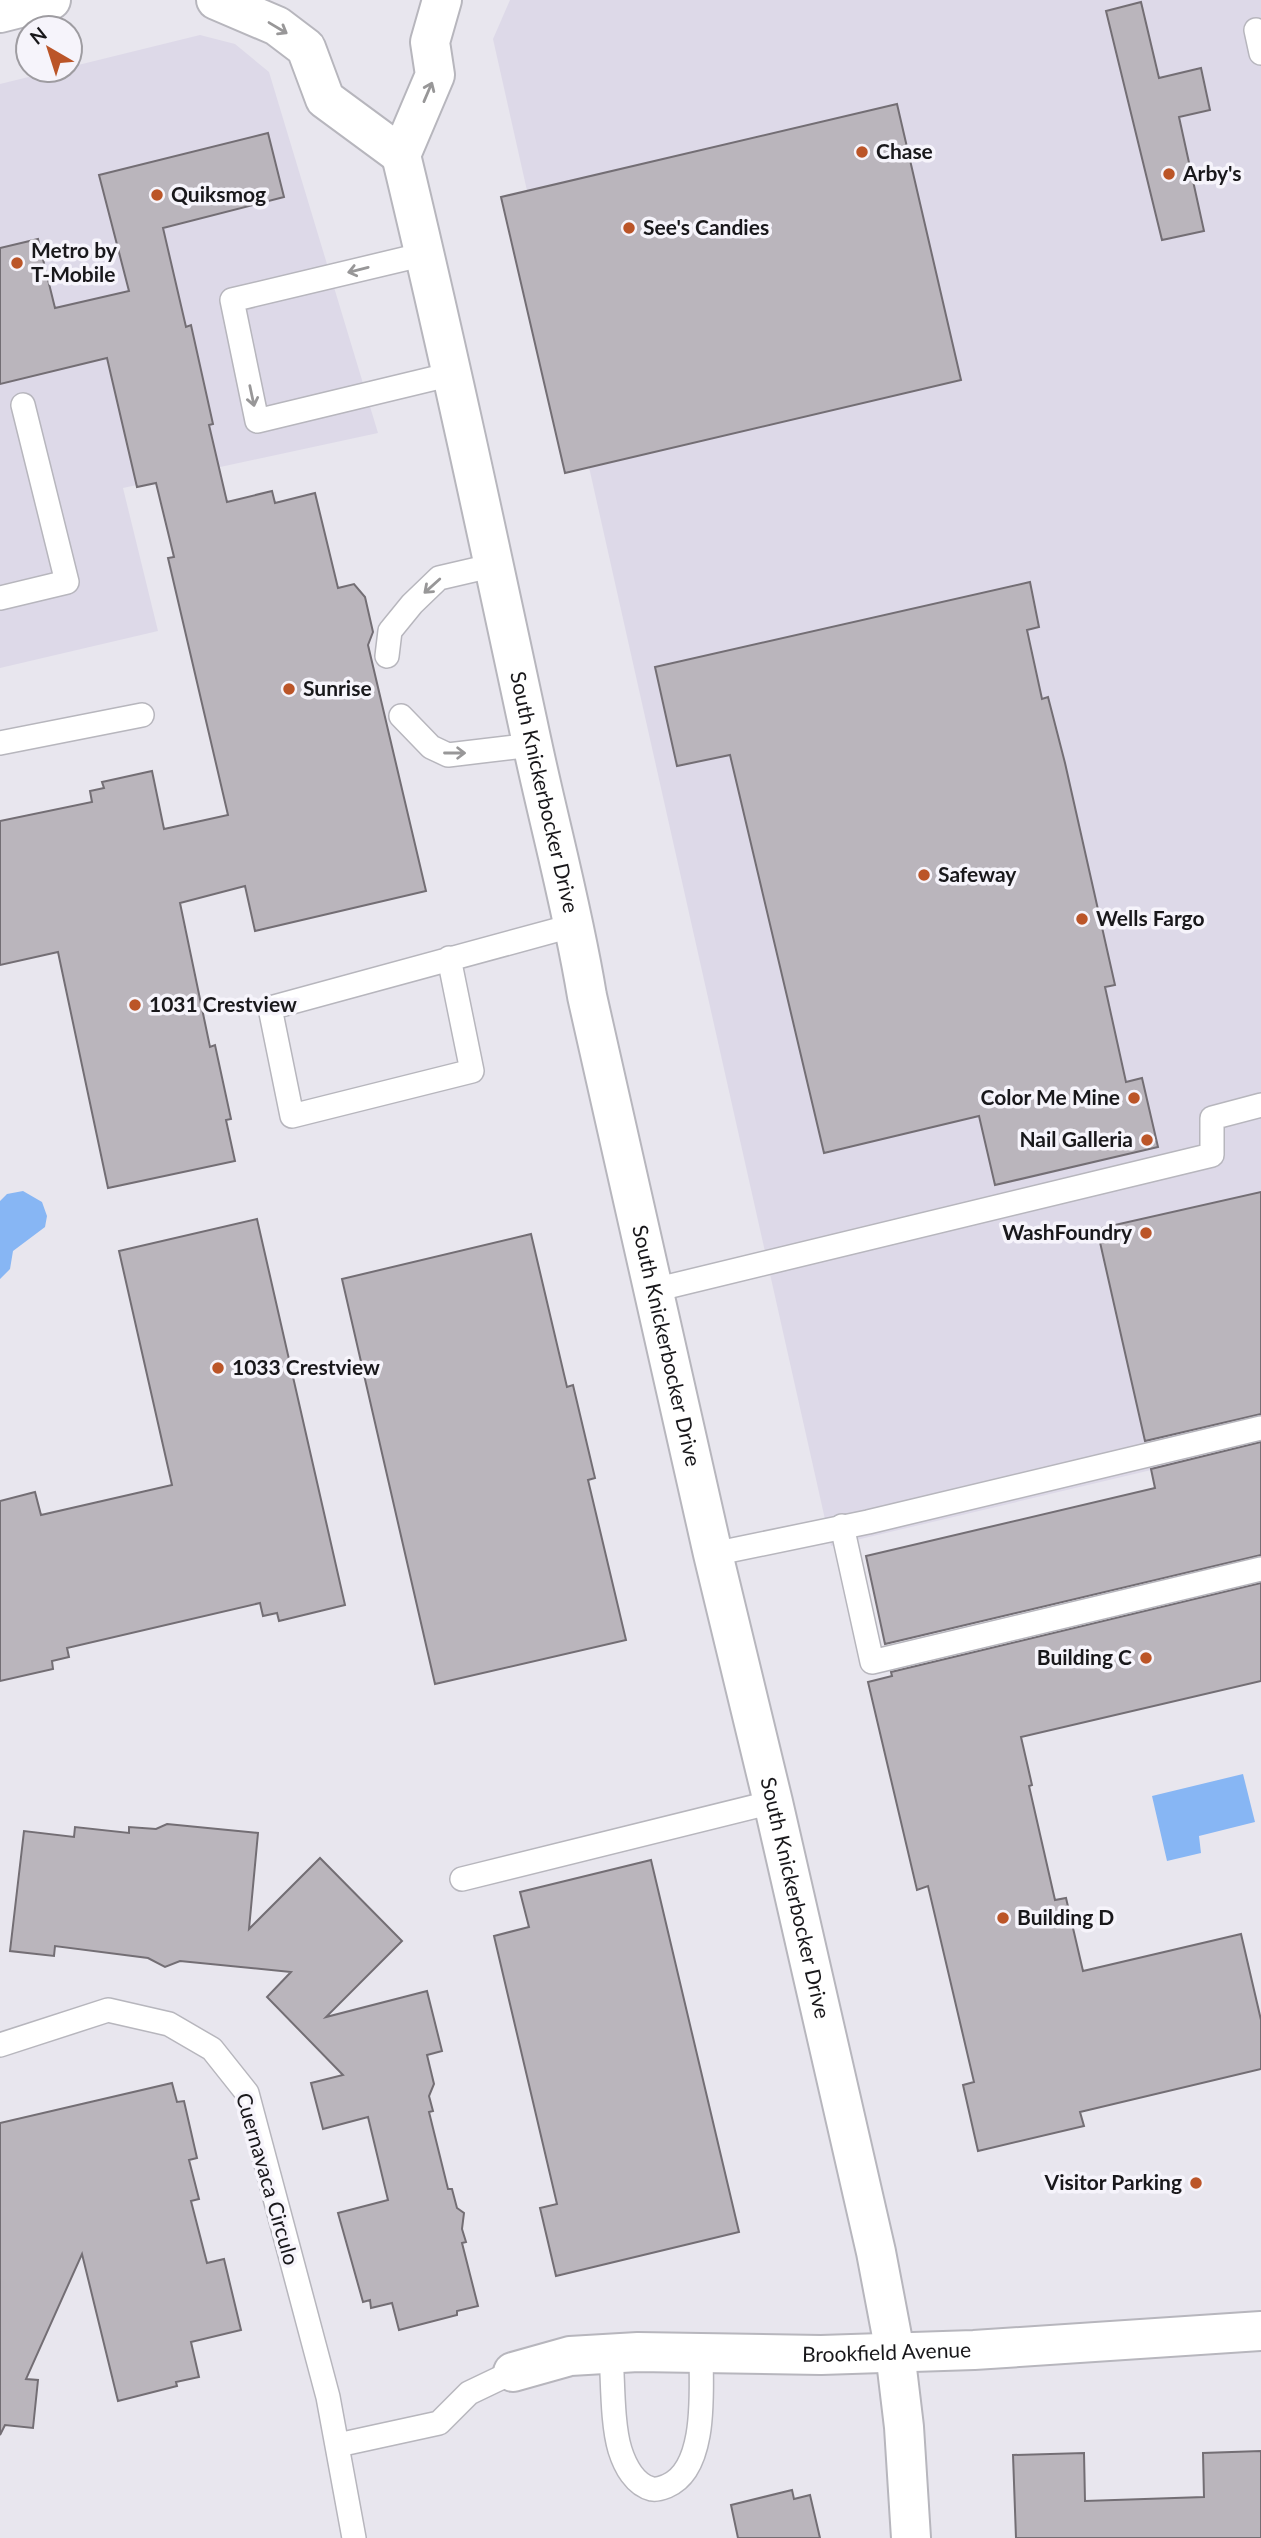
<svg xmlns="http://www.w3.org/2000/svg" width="1261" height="2538" font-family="Lato,sans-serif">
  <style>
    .built { fill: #ddd9e8 }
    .water { fill: #87b6f4 }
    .building { fill: #bab5bc; stroke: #736e74; stroke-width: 2 }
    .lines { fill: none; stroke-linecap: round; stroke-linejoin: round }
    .service-casing { stroke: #b7b6bd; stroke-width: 26 }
    .minor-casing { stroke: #b7b6bd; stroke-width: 42 }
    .tertiary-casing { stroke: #b7b6bd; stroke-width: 42 }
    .primary-casing { stroke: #b7b6bd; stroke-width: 42 }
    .service { stroke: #fff; stroke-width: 23 }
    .minor { stroke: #fff; stroke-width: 38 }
    .tertiary { stroke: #fff; stroke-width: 38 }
    .primary { stroke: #fff; stroke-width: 38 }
    .oneway { stroke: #989798 }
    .poi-dot { fill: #bb5528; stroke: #f6f4fb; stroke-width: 2.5 }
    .labels { text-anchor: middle; stroke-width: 7; stroke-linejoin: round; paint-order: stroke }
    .poi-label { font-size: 21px; font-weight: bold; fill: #19181b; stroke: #f6f4fb; text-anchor: start }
    .street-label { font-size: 21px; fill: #19181b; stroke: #f6f4fb }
  </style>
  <rect width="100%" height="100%" fill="#e8e6ee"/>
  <g class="built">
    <path d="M 510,0 L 1261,0 L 1261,1444 L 831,1546 L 493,39 Z"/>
    <path d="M 200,35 L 235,44 L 269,72 L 378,433 L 123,488 L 158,631 L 0,668 L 0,84 L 57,70 L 70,70 L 70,67 Z"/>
  </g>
  <g class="water">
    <path d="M 23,1191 L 42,1202 L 47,1216 L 45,1227 L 13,1251 L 10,1269 L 0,1279 L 0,1201 L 7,1194 Z"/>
    <path d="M 1243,1774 L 1255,1822 L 1199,1836 L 1201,1853 L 1167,1861 L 1152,1796 Z"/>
  </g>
  <g class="building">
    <path d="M 1141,2 L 1159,78 L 1201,68 L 1210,110 L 1179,117 L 1204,231 L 1162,240 L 1106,11 Z"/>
    <path d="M 897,104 L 961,380 L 565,473 L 501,197 Z"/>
    <path d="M 268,133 L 284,197 L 163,228 L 186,327 L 191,325 L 213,424 L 209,425 L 227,502 L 272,491 L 275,503 L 315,493 L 338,588 L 354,584 L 365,597 L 373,632 L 368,645 L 426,891 L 255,931 L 245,886 L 180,903 L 210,1047 L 215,1045 L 231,1119 L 226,1120 L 235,1161 L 108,1188 L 58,952 L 0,965 L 0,821 L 92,802 L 90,791 L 104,788 L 102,782 L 152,771 L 164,829 L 228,815 L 168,558 L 174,557 L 156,483 L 137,487 L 107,358 L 0,384 L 0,248 L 38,239 L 55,308 L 129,291 L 99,175 Z"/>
    <path d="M 1030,582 L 1039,627 L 1027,630 L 1042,699 L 1048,697 L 1065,763 L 1115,985 L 1105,987 L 1126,1082 L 1142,1078 L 1158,1147 L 995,1185 L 979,1116 L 824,1153 L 730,755 L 677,766 L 655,667 Z"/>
    <path d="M 1261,1192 L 1261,1414 L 1145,1441 L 1097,1229 Z"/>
    <path d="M 257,1219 L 345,1605 L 279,1621 L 277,1613 L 263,1616 L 260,1603 L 67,1648 L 69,1657 L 52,1661 L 53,1669 L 0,1681 L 0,1501 L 35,1492 L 41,1515 L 172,1485 L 119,1251 Z"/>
    <path d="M 531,1234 L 567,1387 L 573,1385 L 595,1478 L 588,1480 L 626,1640 L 435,1684 L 342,1279 Z"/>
    <path d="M 1261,1442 L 1261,1555 L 885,1644 L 866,1556 L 1155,1488 L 1151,1469 Z"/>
    <path d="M 1261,1583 L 1261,1681 L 1021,1737 L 1032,1785 L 1029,1786 L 1055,1900 L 1066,1898 L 1083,1971 L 1241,1934 L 1261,2020 L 1261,2069 L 1080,2112 L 1084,2126 L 978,2151 L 963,2085 L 974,2082 L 928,1886 L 917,1890 L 868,1682 L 892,1676 L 891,1672 Z"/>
    <path d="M 167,1824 L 258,1833 L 249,1929 L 320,1858 L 402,1941 L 326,2017 L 427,1991 L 442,2051 L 427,2055 L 434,2084 L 429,2096 L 433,2111 L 429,2112 L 448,2189 L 452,2189 L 457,2208 L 464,2213 L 462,2229 L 466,2242 L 462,2243 L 478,2306 L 457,2311 L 457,2315 L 399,2330 L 392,2303 L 371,2308 L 370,2300 L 363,2302 L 338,2213 L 388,2200 L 368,2117 L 323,2129 L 311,2083 L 343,2075 L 267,1997 L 291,1972 L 180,1961 L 165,1967 L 148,1958 L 55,1946 L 54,1956 L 10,1951 L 24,1831 L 74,1837 L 75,1827 L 129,1833 L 129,1827 L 156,1829 Z"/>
    <path d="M 651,1860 L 739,2232 L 556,2276 L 540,2208 L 557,2204 L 494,1936 L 529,1927 L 520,1892 Z"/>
    <path d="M 172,2083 L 177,2102 L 184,2101 L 197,2158 L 189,2160 L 199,2199 L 191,2201 L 207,2263 L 224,2259 L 241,2330 L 191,2342 L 199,2377 L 176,2382 L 177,2386 L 118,2401 L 82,2254 L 26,2379 L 38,2380 L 33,2428 L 5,2425 L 0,2435 L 0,2123 Z"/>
    <path d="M 1261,2451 L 1261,2538 L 1016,2538 L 1013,2455 L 1084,2453 L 1085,2501 L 1204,2497 L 1203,2453 Z"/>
    <path d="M 792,2490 L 794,2499 L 810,2495 L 820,2538 L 738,2538 L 731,2505 Z"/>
  </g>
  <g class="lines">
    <defs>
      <g id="service">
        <path d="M 1256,30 L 1261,53"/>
        <path d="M 425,254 L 232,300 L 257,421 L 452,374"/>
        <path d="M 0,598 L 67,582 L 23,405"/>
        <path d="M 387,656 L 390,631 L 412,604 L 439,578 L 495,565"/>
        <path d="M 401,716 L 431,747 L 448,755 L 532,745"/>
        <path d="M 0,743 L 142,715"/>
        <path d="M 449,958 L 472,1071 L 292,1116 L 270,1008 L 575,925"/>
        <path d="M 654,1290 L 1212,1155 L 1212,1118 L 1261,1105"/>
        <path d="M 842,1526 L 872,1662 L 1261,1569"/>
        <path d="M 713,1554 L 868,1522 L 1261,1428"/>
        <path d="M 462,1879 L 773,1802"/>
        <path d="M 0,2045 L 108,2010 L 169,2024 L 212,2049 L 247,2093 L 328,2397 L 354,2538"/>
        <path d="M 611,2353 C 613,2381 612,2424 620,2450 C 625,2466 635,2485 652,2489 C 658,2490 662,2488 667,2486 C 708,2469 701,2388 701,2352"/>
        <path d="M 338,2445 L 439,2423 L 469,2393 L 513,2372"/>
      </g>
      <g id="minor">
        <path id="s1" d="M 513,2372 L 570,2356 L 638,2352 L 821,2355 L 974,2350 L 1261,2331"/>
      </g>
      <g id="tertiary">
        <path id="s2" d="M 401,155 C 448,350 490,547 532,743 C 550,827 573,910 587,996 L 713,1554 L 773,1802 L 876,2252 L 895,2352 L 904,2427 L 911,2538"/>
      </g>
      <g id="primary">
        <path d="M 216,0 L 277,26 L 306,48 L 325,99 L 401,155 L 435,75 L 430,42 L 442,0"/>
        <path d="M 0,13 L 51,0"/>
      </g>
    </defs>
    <use href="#service" class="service-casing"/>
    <use href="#minor" class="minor-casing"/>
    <use href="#tertiary" class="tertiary-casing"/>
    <use href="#primary" class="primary-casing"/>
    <use href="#service" class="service"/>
    <use href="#minor" class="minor"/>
    <use href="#tertiary" class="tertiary"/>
    <use href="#primary" class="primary"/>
  </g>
  <defs><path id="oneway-shaft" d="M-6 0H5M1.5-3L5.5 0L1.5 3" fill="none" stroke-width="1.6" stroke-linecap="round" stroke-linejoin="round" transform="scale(1.75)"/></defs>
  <g class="oneway">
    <use href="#oneway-shaft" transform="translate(278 28) rotate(31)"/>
    <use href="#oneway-shaft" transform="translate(428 92) rotate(-67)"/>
    <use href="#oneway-shaft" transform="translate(358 270) rotate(166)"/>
    <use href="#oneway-shaft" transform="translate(252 396) rotate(78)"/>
    <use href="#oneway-shaft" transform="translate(432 586) rotate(138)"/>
    <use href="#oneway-shaft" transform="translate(455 753)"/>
  </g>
  <g class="poi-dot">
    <circle cx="862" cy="152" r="7"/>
    <circle cx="1169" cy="174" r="7"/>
    <circle cx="157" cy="195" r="7"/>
    <circle cx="629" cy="228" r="7"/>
    <circle cx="17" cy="263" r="7"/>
    <circle cx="289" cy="689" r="7"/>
    <circle cx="924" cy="875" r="7"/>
    <circle cx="1082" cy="919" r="7"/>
    <circle cx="135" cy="1005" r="7"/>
    <circle cx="1134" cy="1098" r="7"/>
    <circle cx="1147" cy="1140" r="7"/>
    <circle cx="1146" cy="1233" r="7"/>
    <circle cx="218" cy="1368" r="7"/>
    <circle cx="1146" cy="1658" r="7"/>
    <circle cx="1003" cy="1918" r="7"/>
    <circle cx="1196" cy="2183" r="7"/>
  </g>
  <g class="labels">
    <g class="poi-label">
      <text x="876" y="159">Chase</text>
      <text x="1183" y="181">Arby's</text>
      <text x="171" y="202">Quiksmog</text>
      <text x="643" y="235">See's Candies</text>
      <text x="31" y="258">Metro by<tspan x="31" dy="24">T-Mobile</tspan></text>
      <text x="303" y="696">Sunrise</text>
      <text x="938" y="882">Safeway</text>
      <text x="1096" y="926">Wells Fargo</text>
      <text x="149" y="1012">1031 Crestview</text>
      <text x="1120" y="1105" text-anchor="end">Color Me Mine</text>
      <text x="1133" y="1147" text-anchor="end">Nail Galleria</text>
      <text x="1132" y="1240" text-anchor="end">WashFoundry</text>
      <text x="232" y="1375">1033 Crestview</text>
      <text x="1132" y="1665" text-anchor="end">Building C</text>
      <text x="1017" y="1925">Building D</text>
      <text x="1182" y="2190" text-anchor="end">Visitor Parking</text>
    </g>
    <g class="street-label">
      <text dy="7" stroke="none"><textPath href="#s2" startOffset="653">South Knickerbocker Drive</textPath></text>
      <text dy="7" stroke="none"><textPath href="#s2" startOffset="1220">South Knickerbocker Drive</textPath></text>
      <text dy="7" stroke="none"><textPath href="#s2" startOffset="1787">South Knickerbocker Drive</textPath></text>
      <text transform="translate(267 2179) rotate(74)" y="7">Cuernavaca Circulo</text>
      <text dy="7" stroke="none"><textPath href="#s1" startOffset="376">Brookfield Avenue</textPath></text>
    </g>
  </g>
  <g transform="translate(49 49) rotate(321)"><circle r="33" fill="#f6f4fb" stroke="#9e9ca1" stroke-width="2"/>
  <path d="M0-5L12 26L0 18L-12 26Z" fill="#bb5528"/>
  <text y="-10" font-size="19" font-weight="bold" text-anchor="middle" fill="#19181b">N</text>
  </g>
</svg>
